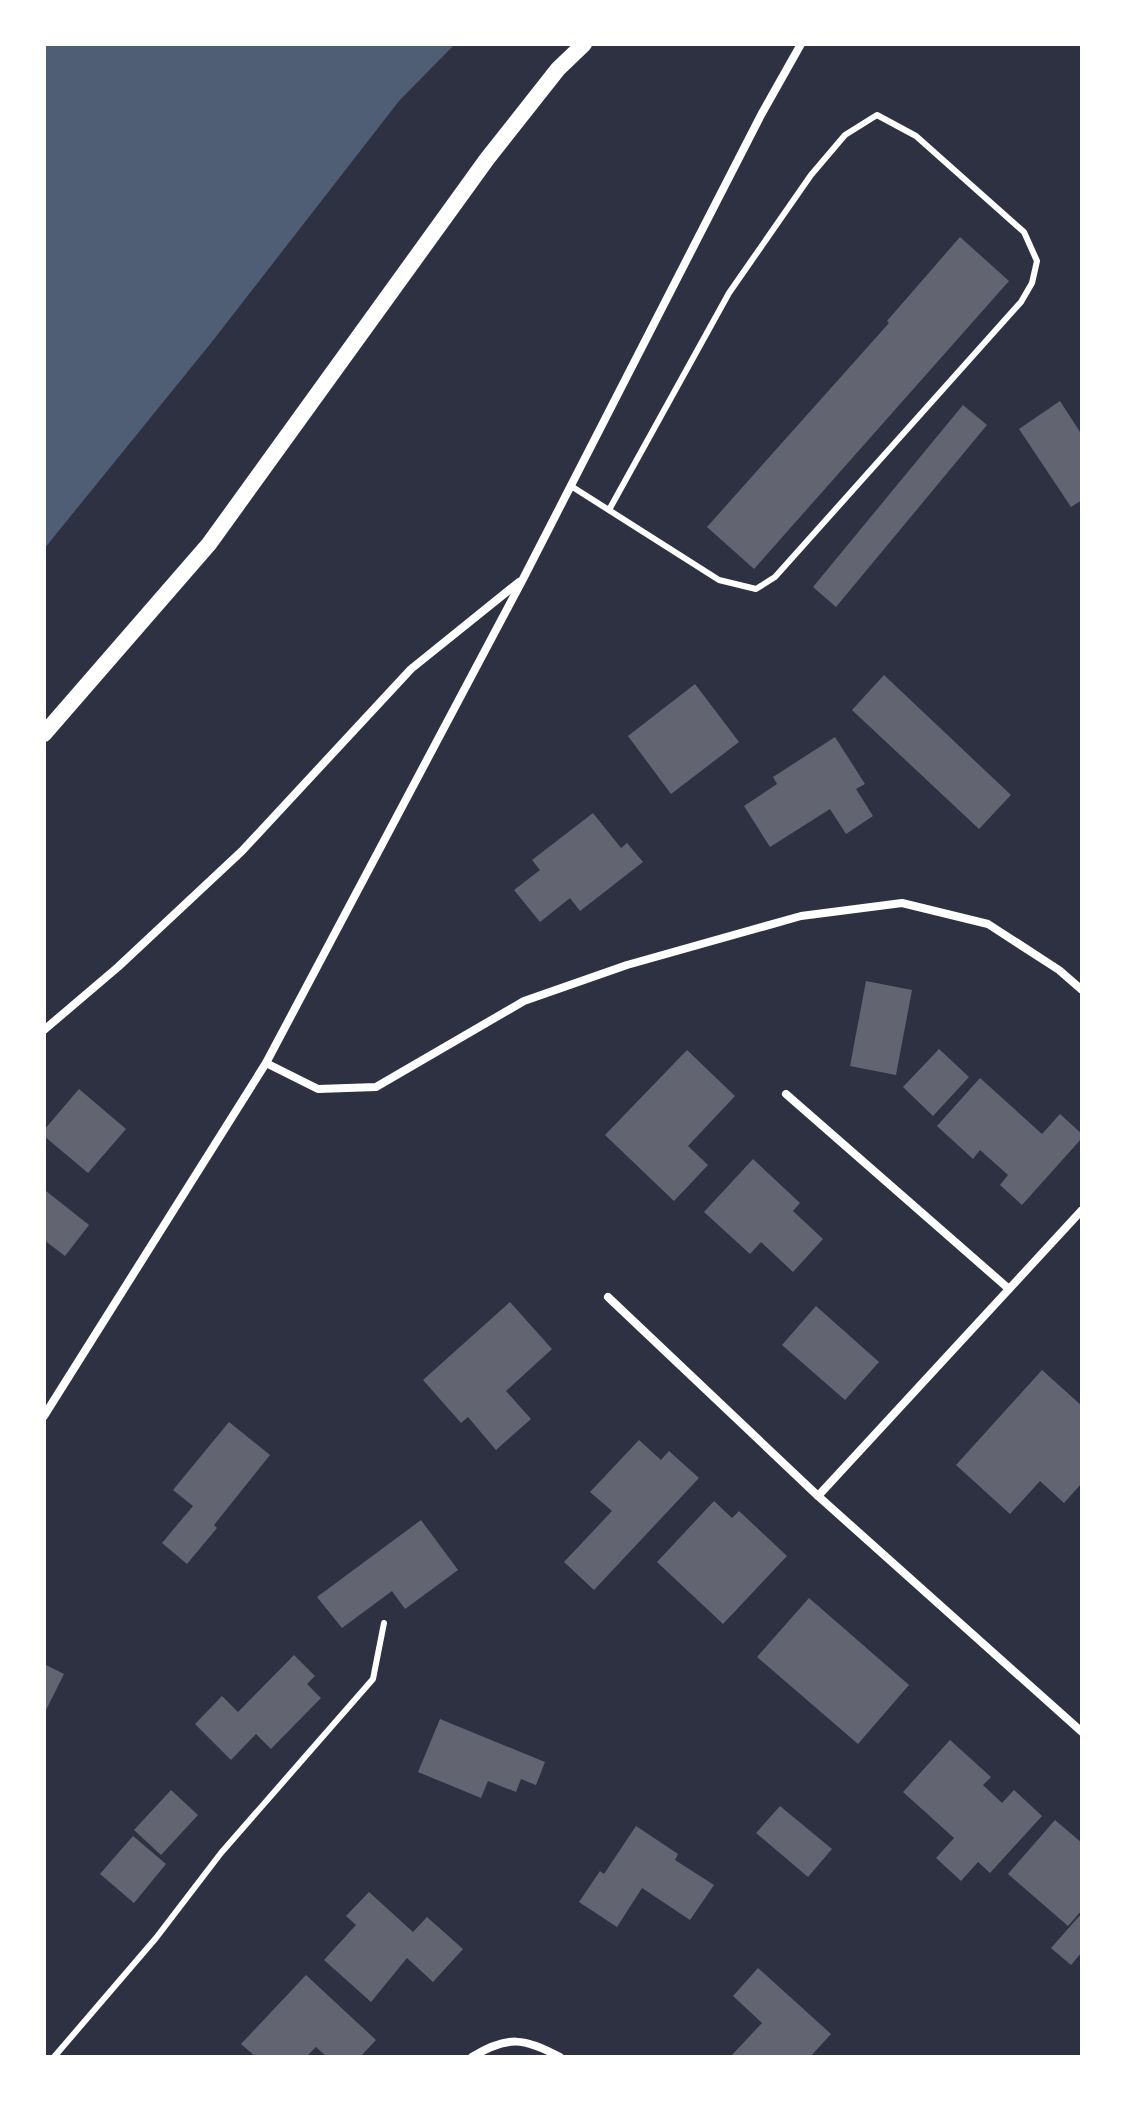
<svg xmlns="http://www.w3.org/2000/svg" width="1126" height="2101" font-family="'Fira Sans',sans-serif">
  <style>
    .water { fill: #4f5d75 }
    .building { fill: #626471 }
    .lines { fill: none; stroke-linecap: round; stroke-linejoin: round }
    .service { stroke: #fff; stroke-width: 6 }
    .minor { stroke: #fff; stroke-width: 8 }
    .secondary { stroke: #fff; stroke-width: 16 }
  </style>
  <rect width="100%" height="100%" fill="#2d3142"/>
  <path class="water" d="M 44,44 L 455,44 L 399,101 L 211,343 L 44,549 Z"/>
  <g class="building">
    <path d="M 960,237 L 1009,281 L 754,569 L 707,527 L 889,323 L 887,321 Z"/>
    <path d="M 1060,401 L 1082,435 L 1082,500 L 1071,507 L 1019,429 Z"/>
    <path d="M 963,405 L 987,425 L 836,607 L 813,587 Z"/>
    <path d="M 884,675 L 1011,795 L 979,829 L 852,710 Z"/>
    <path d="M 695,684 L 739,742 L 671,794 L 628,736 Z"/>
    <path d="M 835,737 L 865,784 L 856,789 L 873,816 L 846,834 L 830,809 L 770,847 L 744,806 L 777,784 L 773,777 Z"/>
    <path d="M 593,813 L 621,848 L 627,843 L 643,862 L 580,911 L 570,898 L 540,922 L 514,890 L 540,870 L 532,860 Z"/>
    <path d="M 866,981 L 912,990 L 896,1075 L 850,1066 Z"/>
    <path d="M 939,1049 L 969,1077 L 933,1116 L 903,1087 Z"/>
    <path d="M 687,1050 L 735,1096 L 688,1146 L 708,1165 L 674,1201 L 605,1135 Z"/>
    <path d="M 980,1078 L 1042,1134 L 1060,1114 L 1082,1134 L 1082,1138 L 1022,1205 L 1000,1185 L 1008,1175 L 980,1150 L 973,1159 L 937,1126 Z"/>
    <path d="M 79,1089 L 126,1129 L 88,1173 L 44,1136 L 44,1130 Z"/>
    <path d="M 753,1159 L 800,1203 L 793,1211 L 823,1239 L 793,1272 L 761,1242 L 750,1254 L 704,1212 Z"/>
    <path d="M 46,1191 L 89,1225 L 65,1256 L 44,1240 L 44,1194 Z"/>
    <path d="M 510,1302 L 552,1349 L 506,1391 L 531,1419 L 496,1450 L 468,1417 L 461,1423 L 423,1380 Z"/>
    <path d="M 816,1306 L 879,1362 L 845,1400 L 782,1345 Z"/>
    <path d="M 1042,1370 L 1082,1406 L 1082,1483 L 1064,1503 L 1040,1481 L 1010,1514 L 956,1465 Z"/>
    <path d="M 229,1422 L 270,1455 L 214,1525 L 217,1528 L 187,1564 L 162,1543 L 193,1506 L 173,1490 Z"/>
    <path d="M 639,1440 L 661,1460 L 669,1451 L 699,1478 L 594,1590 L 564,1562 L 612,1511 L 590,1492 Z"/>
    <path d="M 714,1501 L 732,1518 L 739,1511 L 787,1556 L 723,1624 L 657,1562 Z"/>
    <path d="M 421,1520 L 458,1570 L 405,1609 L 392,1591 L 342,1628 L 317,1597 Z"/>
    <path d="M 809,1598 L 909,1685 L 858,1744 L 757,1657 Z"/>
    <path d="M 294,1655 L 315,1676 L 307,1684 L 321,1698 L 271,1749 L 256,1734 L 231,1760 L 195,1724 L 222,1696 L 238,1712 Z"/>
    <path d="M 44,1664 L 64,1674 L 44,1714 Z"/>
    <path d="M 440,1719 L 545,1762 L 536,1785 L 521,1779 L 516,1792 L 488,1781 L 481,1798 L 418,1772 Z"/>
    <path d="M 950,1740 L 991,1777 L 983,1785 L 1002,1803 L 1014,1790 L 1042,1816 L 990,1873 L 978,1862 L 961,1881 L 936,1858 L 954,1838 L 903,1792 Z"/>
    <path d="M 171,1790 L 198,1815 L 161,1855 L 134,1830 Z"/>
    <path d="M 780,1806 L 832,1849 L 808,1877 L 756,1833 Z"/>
    <path d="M 1055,1820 L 1082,1843 L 1082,1910 L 1068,1926 L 1008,1874 Z"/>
    <path d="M 636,1826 L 678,1854 L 675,1860 L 714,1885 L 690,1920 L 642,1888 L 617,1927 L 579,1902 L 600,1871 L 604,1874 Z"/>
    <path d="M 133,1836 L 166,1864 L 134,1903 L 100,1874 Z"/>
    <path d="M 369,1892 L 413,1932 L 427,1917 L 463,1949 L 433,1982 L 407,1958 L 371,2002 L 324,1960 L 356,1925 L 346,1916 Z"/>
    <path d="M 1082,1913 L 1082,1952 L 1071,1965 L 1051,1948 Z"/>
    <path d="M 758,1968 L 831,2034 L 810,2057 L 730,2057 L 762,2023 L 733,1996 Z"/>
    <path d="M 306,1975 L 376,2040 L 360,2057 L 327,2057 L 316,2047 L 306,2057 L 256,2057 L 241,2044 Z"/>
  </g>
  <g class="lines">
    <g class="service">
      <path d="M 571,486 L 719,580 L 756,589 L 775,577 L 1021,302 L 1032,283 L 1037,261 L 1024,232 L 916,136 L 877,115 L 845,135 L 811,175 L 729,293 L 609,510"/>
      <path d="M 54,2057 L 156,1938 L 221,1853 L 373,1679 L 384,1623"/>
    </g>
    <g class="minor">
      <path d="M 44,1030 L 118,967 L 242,851 L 411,669 L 519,582"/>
      <path d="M 266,1063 L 318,1089 L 376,1087 L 524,1001 L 627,965 L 801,916 L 902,903 L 988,924 L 1059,970 L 1082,990"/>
      <path d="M 786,1094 L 1009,1289"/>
      <path d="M 608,1297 L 818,1496 L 1082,1732"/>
      <path d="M 44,1416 L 266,1063 L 523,579 L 761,115 L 801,44"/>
      <path d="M 818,1496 L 1082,1210"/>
      <path d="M 472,2057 C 508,2035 524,2038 560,2057"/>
    </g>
    <path class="secondary" d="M 44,734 L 209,544 L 487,159 L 558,69 L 584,44"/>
  </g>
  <rect width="1126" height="2101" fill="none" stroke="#ffffff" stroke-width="92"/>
</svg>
